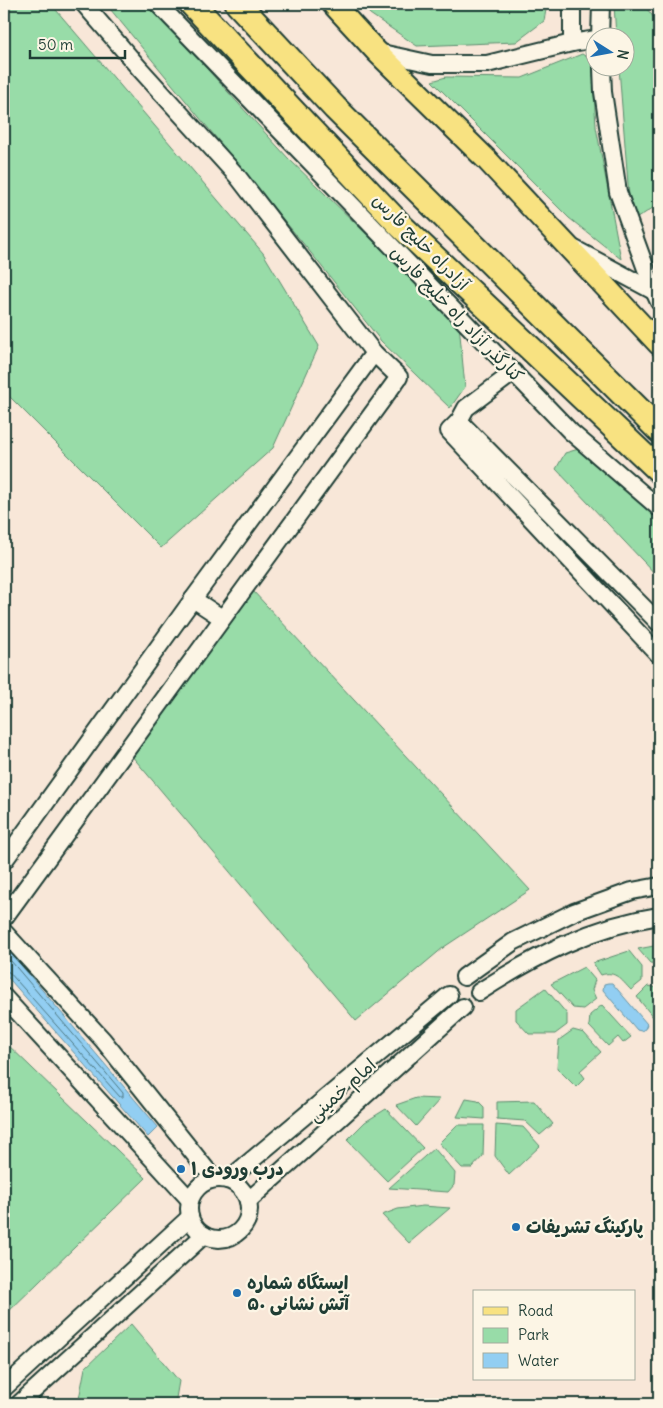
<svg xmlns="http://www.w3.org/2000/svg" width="663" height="1408" font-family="Delius,'Playpen Sans Arabic',sans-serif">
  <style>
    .green { fill: #98dca8; stroke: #5c8c6e }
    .water { fill: #92cef2; stroke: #6494a6 }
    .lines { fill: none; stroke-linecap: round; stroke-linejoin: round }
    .shore { stroke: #4d7780; stroke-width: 1 }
    .minor-casing { stroke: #1f3d34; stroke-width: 20 }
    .major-casing { stroke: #1f3d34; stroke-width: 25 }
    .highway-casing { stroke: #1f3d34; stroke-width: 28 }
    .minor { stroke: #fcf5e5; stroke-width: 16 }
    .major { stroke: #f8e281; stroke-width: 21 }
    .highway { stroke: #f8e281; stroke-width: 24 }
    .poi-dot { fill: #1f6fb2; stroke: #fcf5e5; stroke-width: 2 }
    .labels { text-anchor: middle; stroke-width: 4.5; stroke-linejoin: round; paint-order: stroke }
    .street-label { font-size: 18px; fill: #1f3d34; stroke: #fcf5e5 }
    .poi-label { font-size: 18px; font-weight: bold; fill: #1f3d34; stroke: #fcf5e5; text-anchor: start }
  </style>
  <rect width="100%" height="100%" fill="#f8e7d8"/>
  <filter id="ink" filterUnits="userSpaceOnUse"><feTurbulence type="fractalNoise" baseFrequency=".02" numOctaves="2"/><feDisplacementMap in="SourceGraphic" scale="10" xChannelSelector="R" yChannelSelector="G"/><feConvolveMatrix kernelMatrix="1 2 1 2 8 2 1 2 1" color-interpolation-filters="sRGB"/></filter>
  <g filter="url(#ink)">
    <g class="green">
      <path d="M 4,4 L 51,4 L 263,253 L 319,346 L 273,448 L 161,548 L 4,391 Z"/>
      <path d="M 106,4 L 148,4 L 288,158 L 459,324 L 465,387 L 450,408 L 381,341 L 311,253 Z"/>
      <path d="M 361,4 L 547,4 L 544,21 L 516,42 L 417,46 L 370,14 Z"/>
      <path d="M 614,4 L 643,4 L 659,24 L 659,204 L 631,222 L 619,68 L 626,68 L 626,38 L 616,37 Z"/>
      <path d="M 582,54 L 592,60 L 596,127 L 621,259 L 569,218 L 432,81 L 446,77 L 522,78 Z"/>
      <path d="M 582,448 L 631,486 L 659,516 L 659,578 L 556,469 L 565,453 Z"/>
      <path d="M 253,591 L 530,890 L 444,947 L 356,1021 L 131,755 Z"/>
      <path d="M 659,945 L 659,964 L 650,963 L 638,949 Z"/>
      <path d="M 629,951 L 642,967 L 642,981 L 631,990 C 621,980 616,970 601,975 L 593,963 Z"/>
      <path d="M 584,967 L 595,980 L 592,990 L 596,999 L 583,1009 L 573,1008 L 551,984 Z"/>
      <path d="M 648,986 L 659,988 L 659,1002 L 655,1007 L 659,1012 L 653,1017 L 637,997 Z"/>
      <path d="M 545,988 L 567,1014 L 567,1025 L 555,1034 L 529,1034 L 516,1020 L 516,1009 Z"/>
      <path d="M 602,1005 L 631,1037 L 623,1043 L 618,1037 L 608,1046 L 589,1026 L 590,1015 Z"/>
      <path d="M 573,1030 L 584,1033 L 601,1052 L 580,1071 L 585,1078 L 576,1087 L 557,1068 L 559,1040 Z"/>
      <path d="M 4,1041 L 146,1178 L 4,1316 Z"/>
      <path d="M 416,1098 L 440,1099 L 416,1126 L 396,1105 Z"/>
      <path d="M 466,1099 L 478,1101 L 484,1107 L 484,1119 L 457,1117 Z"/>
      <path d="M 534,1101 L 553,1124 L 540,1135 L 525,1121 L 497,1119 L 497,1102 Z"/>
      <path d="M 386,1109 L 423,1148 L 387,1181 L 347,1140 L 365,1122 Z"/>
      <path d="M 457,1125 L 484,1125 L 483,1156 L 472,1168 L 462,1168 L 439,1143 Z"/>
      <path d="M 496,1125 L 523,1127 L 540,1146 L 509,1175 L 495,1156 Z"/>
      <path d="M 434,1148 L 455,1173 L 454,1185 L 448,1192 L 389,1188 Z"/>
      <path d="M 423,1206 L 450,1208 L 409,1243 L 382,1215 L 398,1209 Z"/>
      <path d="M 131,1324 L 179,1381 L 175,1404 L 78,1404 L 85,1368 Z"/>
    </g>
    <g class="water">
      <path d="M 10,952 L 158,1127 L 148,1137 L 4,973 L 4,957 Z"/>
      <path d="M 608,983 L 612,983 L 647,1024 L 645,1029 L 641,1031 L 637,1030 L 603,990 L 604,984 Z"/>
    </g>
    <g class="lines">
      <path class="shore" d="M 4,961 L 11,961 L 123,1093 L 123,1097 L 120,1097 L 9,972 L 4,971"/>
      <defs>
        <g id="minor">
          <path d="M 158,4 L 571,432 L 659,508"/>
          <path d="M 600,38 L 601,4"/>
          <path d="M 572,43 L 572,4"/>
          <path d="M 377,52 L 432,64 L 487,64 L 572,43 L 596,39"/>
          <path d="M 602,68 L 603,92 L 618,192 L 654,291 L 659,302"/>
          <path d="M 575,249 L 657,293"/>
          <path d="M 459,421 L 466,408 L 514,372"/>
          <path d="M 193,599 L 222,618"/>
          <path d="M 659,623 L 459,421 L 449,431 L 659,655"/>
          <path d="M 4,861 L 193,599 L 374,353"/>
          <path d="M 4,918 L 399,377 L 374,353 L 238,177 L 140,69 L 84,4"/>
          <path d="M 4,932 L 103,1040 L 214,1179"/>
          <path d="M 464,977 L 513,942 L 574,912 L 632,891 L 659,886"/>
          <path d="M 479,992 C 535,956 592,926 659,916"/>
          <path d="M 4,997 L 190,1200"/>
          <circle cx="219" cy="1209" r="30"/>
          <path d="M 228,1180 L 449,995"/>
          <path d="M 248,1201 L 463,1007"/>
          <path d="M 4,1388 L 190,1217"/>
          <path d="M 19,1404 L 204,1235"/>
        </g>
        <path id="major" d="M 333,4 L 377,52 L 487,160 L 659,344"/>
        <g id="highway">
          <path d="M 192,4 L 401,226 L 659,470"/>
          <path d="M 238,4 L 335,108 L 659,430"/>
        </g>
      </defs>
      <use href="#minor" class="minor-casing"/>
      <use href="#major" class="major-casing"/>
      <use href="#highway" class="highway-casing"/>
      <use href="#minor" class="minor"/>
      <use href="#major" class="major"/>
      <use href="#highway" class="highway"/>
    </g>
  </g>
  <g class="poi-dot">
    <circle cx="181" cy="1169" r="5"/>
    <circle cx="516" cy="1227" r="5"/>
    <circle cx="237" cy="1293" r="5"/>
  </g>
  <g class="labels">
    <g class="street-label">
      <text transform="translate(421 242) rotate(45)" y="6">آزادراه خلیج فارس</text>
      <text transform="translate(457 314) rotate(46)" y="6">کنارگذر آزاد راه خلیج فارس</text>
      <text transform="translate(342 1090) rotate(-42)" y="6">امام خمینی</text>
    </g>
    <g class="poi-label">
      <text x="191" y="1175">درب ورودی ۱</text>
      <text x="526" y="1233">پارکینگ تشریفات</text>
      <text x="247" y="1289">ایستگاه شماره<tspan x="247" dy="21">۵۰ آتش نشانی</tspan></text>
    </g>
  </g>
  <rect width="663" height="1408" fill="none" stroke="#fcf5e5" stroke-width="20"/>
  <rect x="10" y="10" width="643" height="1388" fill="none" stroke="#1f3d34" stroke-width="2" filter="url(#ink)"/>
  <rect x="473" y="1290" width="162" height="90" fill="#fcf5e5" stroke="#a4ab9e"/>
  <rect x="483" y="1307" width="25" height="8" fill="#f8e281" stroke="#a4ab9e"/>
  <text x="518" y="1316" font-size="15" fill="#1f3d34">Road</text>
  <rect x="483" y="1328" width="25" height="15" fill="#98dca8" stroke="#a4ab9e"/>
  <text x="518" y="1340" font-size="15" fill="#1f3d34">Park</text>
  <rect x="483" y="1353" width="25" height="15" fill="#92cef2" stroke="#a4ab9e"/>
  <text x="518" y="1366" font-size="15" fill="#1f3d34">Water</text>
  <g transform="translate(610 52) rotate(101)"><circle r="24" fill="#fcf5e5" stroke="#a4ab9e"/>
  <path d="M0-4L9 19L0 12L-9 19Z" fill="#1f6fb2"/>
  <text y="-8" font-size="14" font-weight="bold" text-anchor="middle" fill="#1f3d34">N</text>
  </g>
  <path d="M30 50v8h95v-8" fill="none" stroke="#1f3d34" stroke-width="2.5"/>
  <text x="38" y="50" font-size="15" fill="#1f3d34" stroke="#fcf5e5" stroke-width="4" paint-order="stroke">50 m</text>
</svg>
